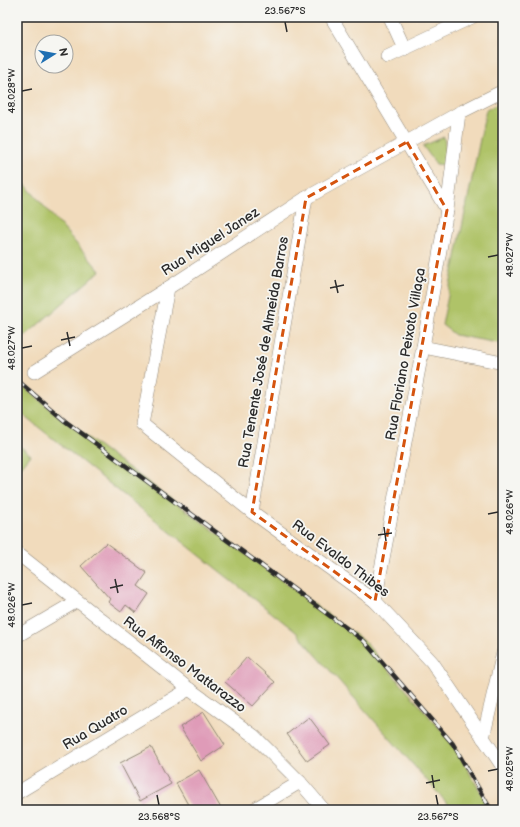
<svg xmlns="http://www.w3.org/2000/svg" width="520" height="827" font-family="'Balsamiq Sans',sans-serif">
  <style>
    .green { fill: #afc367; stroke: #6d7749 }
    .building { fill: #df9bb8 }
    .lines { fill: none; stroke-linecap: round; stroke-linejoin: round }
    .street-casing { stroke: #8e8374; stroke-width: 14 }
    .street { stroke: #fff; stroke-width: 13 }
    .rail-casing { stroke: #2b2b2b; stroke-width: 4.5 }
    .rail { stroke: #f6f6f2; stroke-width: 3; stroke-dasharray: 9; stroke-linecap: butt }
    .marked { fill: none; stroke: #d5540f; stroke-width: 3; stroke-dasharray: 8 5; stroke-linejoin: round }
    .ticks { fill: none; stroke: #2b2b2b; stroke-width: 1.5 }
    .labels { text-anchor: middle; stroke-width: 3.5; stroke-linejoin: round; paint-order: stroke }
    .street-label { font-size: 14px; fill: #2b2b2b; stroke: #f6f6f2 }
    .neatline { fill: none; stroke: #2b2b2b; stroke-width: 1.5 }
    .ticks-label { font-size: 10px; text-anchor: middle; fill: #2b2b2b }
  </style>
  <rect width="100%" height="100%" fill="#f6f6f2"/>
  <filter id="ink" filterUnits="userSpaceOnUse"><feTurbulence type="fractalNoise" baseFrequency=".025" numOctaves="2"/><feDisplacementMap in="SourceGraphic" scale="8" xChannelSelector="R" yChannelSelector="G"/><feConvolveMatrix kernelMatrix="1 2 1 2 8 2 1 2 1" color-interpolation-filters="sRGB"/></filter>
  <filter id="wash" filterUnits="userSpaceOnUse"><feTurbulence type="fractalNoise" baseFrequency=".012" numOctaves="4" result="noise"/><feDisplacementMap in="SourceGraphic" scale="16" xChannelSelector="R" yChannelSelector="G"/><feGaussianBlur stdDeviation="0.9" result="paint"/><feColorMatrix in="noise" values="0 0 0 0 0 0 0 0 0 0 0 0 0 0 0 0 0 1.4 0 .05"/><feComposite in="paint" operator="in"/></filter>
  <g filter="url(#wash)">
    <rect width="100%" height="100%" fill="#f1dbbc"/>
    <g class="green">
      <path d="M 503,101 L 503,344 L 455,335 L 442,325 L 486,110 Z"/>
      <path d="M 444,137 L 446,151 L 445,165 L 436,164 L 423,146 Z"/>
      <path d="M 17,175 L 100,271 L 25,336 L 17,326 Z"/>
      <path d="M 18,382 L 65,421 L 364,641 L 453,744 L 491,810 L 453,810 L 296,632 L 17,410 L 17,383 Z"/>
      <path d="M 17,444 L 31,455 L 17,472 Z"/>
    </g>
    <g id="blocks">
      <g class="building">
        <path d="M 106,543 L 147,573 L 138,586 L 149,594 L 136,613 L 126,605 L 121,612 L 108,602 L 110,599 L 81,566 Z"/>
        <path d="M 247,657 L 275,682 L 253,706 L 225,682 Z"/>
        <path d="M 204,712 L 225,745 L 201,761 L 180,727 Z"/>
        <path d="M 309,717 L 330,745 L 307,761 L 287,734 Z"/>
        <path d="M 151,747 L 171,784 L 140,801 L 120,763 Z"/>
        <path d="M 199,770 L 222,810 L 191,810 L 176,783 Z"/>
      </g>
    </g>
  </g>
  <g filter="url(#ink)">
    <use href="#blocks" fill-opacity="0" stroke="#8e8374" stroke-width="1"/>
    <g class="lines">
      <defs>
        <g id="street">
          <path d="M 331,17 L 447,210"/>
          <path d="M 390,17 L 405,50"/>
          <path d="M 387,57 L 472,17"/>
          <path d="M 168,288 L 142,424 L 252,512 L 375,601 L 432,662 L 503,767"/>
          <path d="M 423,347 L 503,363"/>
          <path d="M 34,372 L 168,288 L 306,198 L 459,113 L 503,91"/>
          <path d="M 252,512 L 306,198"/>
          <path d="M 17,553 L 189,689 L 254,736 L 300,782 L 324,810"/>
          <path d="M 375,601 L 423,347 L 447,210 L 459,113"/>
          <path d="M 17,636 L 77,601"/>
          <path d="M 483,738 L 503,653"/>
          <path d="M 17,793 L 189,689"/>
          <path d="M 253,810 L 300,782"/>
        </g>
      </defs>
      <use href="#street" class="street-casing"/>
      <use href="#street" class="street"/>
      <defs>
        <path id="rail" d="M 17,380 L 65,421 L 364,641 L 453,744 L 491,810"/>
      </defs>
      <use href="#rail" class="rail-casing"/>
      <use href="#rail" class="rail"/>
    </g>
  </g>
  <path class="marked" d="M 407,142 L 447,210 L 375,601 L 252,512 L 306,198 Z"/>
  <path class="ticks" d="M 285,22 L 287,32M 22,91 L 32,89M 488,257 L 498,255M 335,280 L 338,293M 330,288 L 344,285M 67,332 L 70,346M 61,340 L 75,337M 22,348 L 32,346M 488,514 L 498,512M 384,527 L 386,541M 378,535 L 392,533M 115,579 L 118,593M 110,588 L 123,585M 22,605 L 32,603M 488,771 L 498,769M 432,775 L 434,788M 426,783 L 440,780M 157,795 L 159,805M 436,795 L 438,805"/>
  <g class="labels">
    <g class="street-label">
      <text transform="translate(210 241) rotate(-33)" y="5">Rua Miguel Janez</text>
      <text transform="translate(263 352) rotate(-80)" y="5">Rua Tenente José de Almeida Barros</text>
      <text transform="translate(405 354) rotate(-80)" y="5">Rua Floriano Peixoto Villaça</text>
      <text transform="translate(341 558) rotate(37)" y="5">Rua Evaldo Thibes</text>
      <text transform="translate(185 664) rotate(37)" y="5">Rua Affonso Mattarazzo</text>
      <text transform="translate(95 727) rotate(-31)" y="5">Rua Quatro</text>
    </g>
  </g>
  <rect width="520" height="827" fill="none" stroke="#f6f6f2" stroke-width="44"/>
  <g transform="translate(54 54) rotate(79)"><circle r="19" fill="#f6f6f2" stroke="#a5a5a2"/>
  <path d="M0-3L7 15L0 10L-7 15Z" fill="#1f6fb2"/>
  <text y="-6" font-size="11" font-weight="bold" text-anchor="middle" fill="#2b2b2b">N</text>
  </g>
  <rect x="22" y="22" width="476" height="783" class="neatline"/>
  <g class="ticks-label">
    <text x="285" y="14">23.567°S</text>
    <text transform="translate(11 91) rotate(-90)" y="4">48.028°W</text>
    <text transform="translate(509 255) rotate(-90)" y="4">48.027°W</text>
    <text transform="translate(11 348) rotate(-90)" y="4">48.027°W</text>
    <text transform="translate(509 512) rotate(-90)" y="4">48.026°W</text>
    <text transform="translate(11 605) rotate(-90)" y="4">48.026°W</text>
    <text transform="translate(509 769) rotate(-90)" y="4">48.025°W</text>
    <text x="159" y="820">23.568°S</text>
    <text x="438" y="820">23.567°S</text>
  </g>
</svg>
